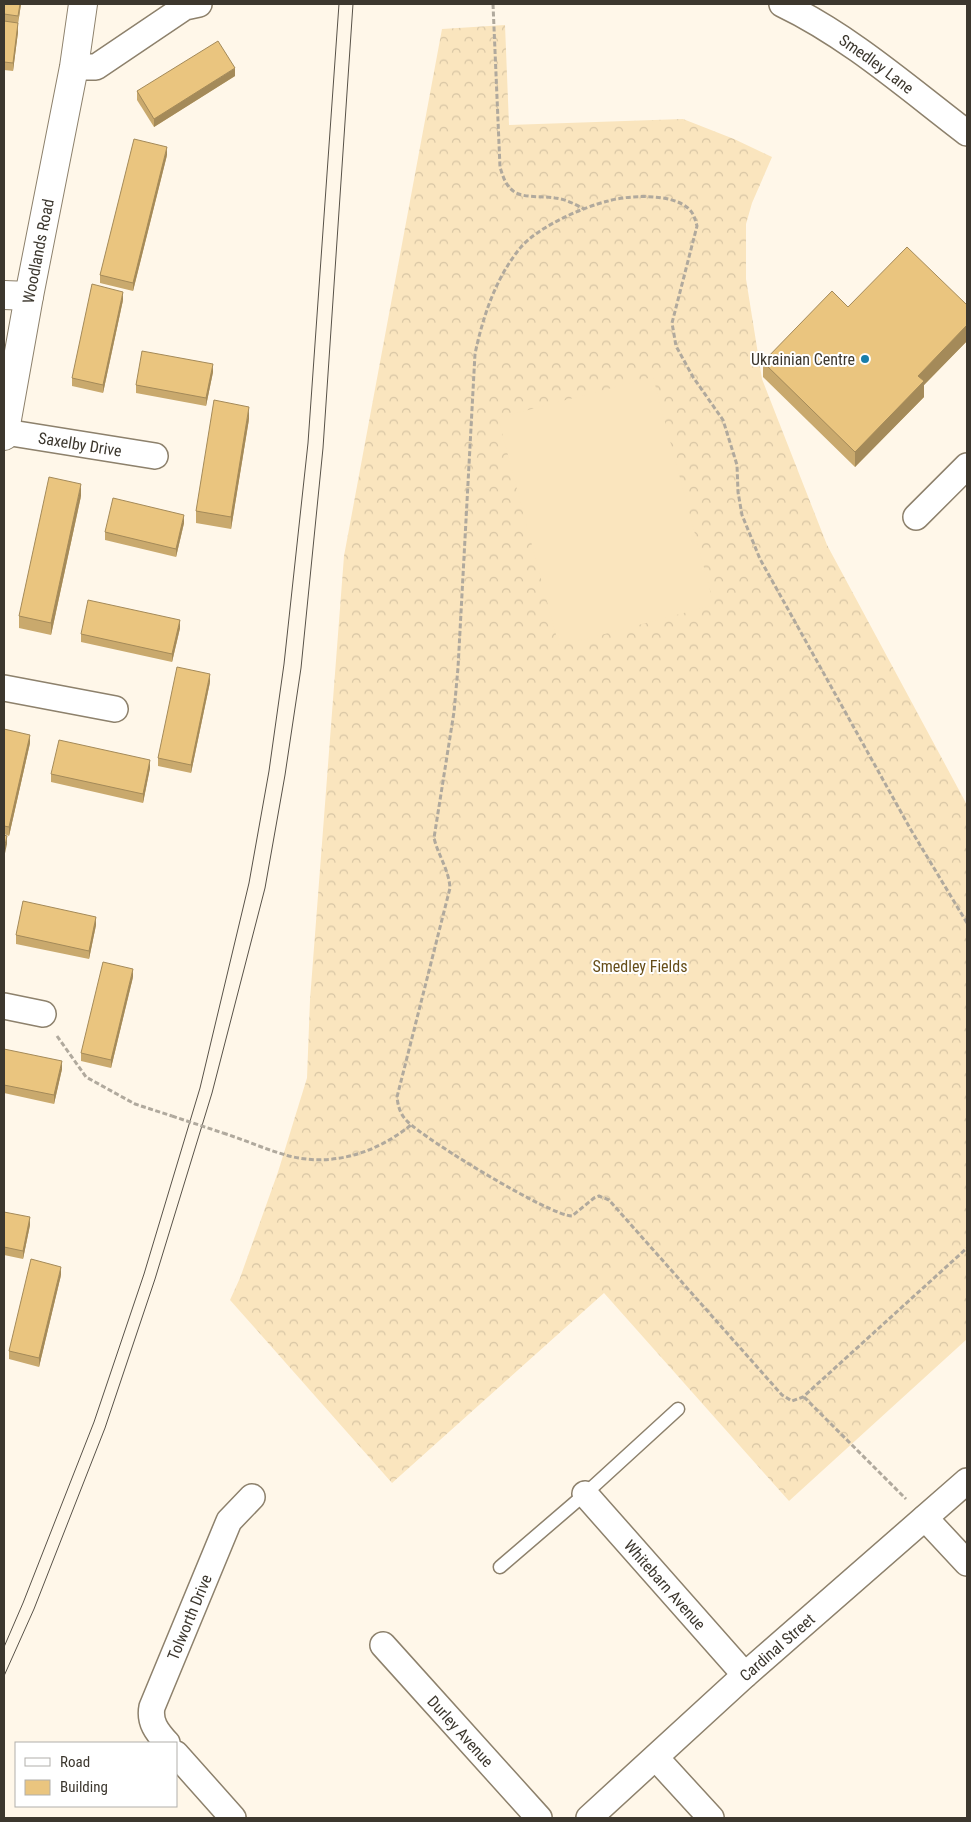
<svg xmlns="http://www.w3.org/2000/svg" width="971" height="1822" font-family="'Roboto Condensed',sans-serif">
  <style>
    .forest { fill: url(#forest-crowns) }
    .garden { fill: #fae5be }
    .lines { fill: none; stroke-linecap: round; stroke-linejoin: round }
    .service-casing { stroke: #8d816c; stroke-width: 15 }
    .minor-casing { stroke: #8d816c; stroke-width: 28 }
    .tertiary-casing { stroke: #8d816c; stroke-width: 30 }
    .path { stroke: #b0a99d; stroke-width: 3; stroke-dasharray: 5 2.5; stroke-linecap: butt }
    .service { stroke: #fff; stroke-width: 12 }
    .minor { stroke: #fff; stroke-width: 25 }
    .tertiary { stroke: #fff; stroke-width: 28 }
    .tram { stroke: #585248; stroke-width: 1 }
    .path-bridge { stroke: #b0a99d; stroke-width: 3; stroke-dasharray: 5 2.5; stroke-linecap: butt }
    .wall { fill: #c9a96d }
    .shaded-wall { fill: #a48a59 }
    .building { fill: #eac57f; stroke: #a48a59 }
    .poi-dot { fill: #187ea9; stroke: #fff; stroke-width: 2 }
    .labels { text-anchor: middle; stroke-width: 4; stroke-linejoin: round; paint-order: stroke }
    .street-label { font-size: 16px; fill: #3c372e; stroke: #fff }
    .poi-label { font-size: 16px; fill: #3c372e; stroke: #fff; text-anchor: end }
    .park-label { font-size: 16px; fill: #664d18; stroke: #fff }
  </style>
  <defs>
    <pattern id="forest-crowns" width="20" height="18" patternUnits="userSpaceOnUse" patternTransform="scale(1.25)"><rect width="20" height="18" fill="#fae5be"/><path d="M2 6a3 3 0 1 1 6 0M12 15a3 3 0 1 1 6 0" fill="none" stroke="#d7c5a4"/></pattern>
  </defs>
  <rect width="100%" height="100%" fill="#fff7e9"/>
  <path class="forest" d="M 505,25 L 509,125 L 683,119 L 734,139 L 772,157 L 752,203 L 746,224 L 746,279 L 762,379 L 827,545 L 967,805 L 967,1339 L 789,1501 L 604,1293 L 392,1483 L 230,1300 L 240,1278 L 278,1172 L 307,1078 L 310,1000 L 344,556 L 442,29 Z"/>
  <path class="garden" d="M 653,377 L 714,605 L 559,646 L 498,418 Z"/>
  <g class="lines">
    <defs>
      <path id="service" d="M 500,1567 L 585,1494 L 678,1409"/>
      <g id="minor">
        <path id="s1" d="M 782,4 C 849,36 908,88 967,133"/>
        <path d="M 74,67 L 96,67 L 185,7 L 199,4"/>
        <path id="s2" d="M 5,432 L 155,456"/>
        <path d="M 916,517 L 967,466"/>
        <path d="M 4,688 L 115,709"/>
        <path d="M 4,1006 L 43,1014"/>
        <path id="s3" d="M 585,1494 L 745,1675"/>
        <path d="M 925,1518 L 967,1563"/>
        <path id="s4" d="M 383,1645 L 539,1818"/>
        <path id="s5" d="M 167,1743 C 157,1732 149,1722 152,1707 L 229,1521 L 252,1497"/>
        <path d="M 176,1754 L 233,1818"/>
        <path d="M 656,1758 L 711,1818"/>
        <path id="s6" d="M 589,1818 L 745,1675 L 967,1481"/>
      </g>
      <g id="tertiary">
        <path d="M 4,295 L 29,296"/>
        <path id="s7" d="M 4,436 L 29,296 L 74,67 L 83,4"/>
      </g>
    </defs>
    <use href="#service" class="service-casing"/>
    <use href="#minor" class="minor-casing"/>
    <use href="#tertiary" class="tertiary-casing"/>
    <g class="path">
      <path d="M 493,4 L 500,167 C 503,177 506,187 516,193 C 527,198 543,196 555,198 C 565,199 575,204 584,209"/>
      <path d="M 967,923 L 911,830 L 760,559 L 742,515 L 738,492 L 737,465 L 723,420 L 693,377 L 676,346 L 672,323 L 697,226 C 695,219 694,214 689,209 C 673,193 629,195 608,201 C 583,207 538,227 521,247 C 496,277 483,316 475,354 L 458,668 L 454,712 L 434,838 C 438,855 449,870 450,888 L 397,1097 C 398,1106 400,1114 407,1121 C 424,1139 550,1216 572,1216 L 594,1198 L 599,1196 L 609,1200 L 782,1395 L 792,1401 L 803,1397 L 967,1248"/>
      <path d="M 57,1036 L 86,1077 L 135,1104 L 172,1116"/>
      <path d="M 223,1133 C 245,1140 267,1150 289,1156 C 333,1167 376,1153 411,1125"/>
      <path d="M 804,1397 L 906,1499"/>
    </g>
    <use href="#service" class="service"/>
    <use href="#minor" class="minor"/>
    <use href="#tertiary" class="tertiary"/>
    <g class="tram">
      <path d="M 4,1647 L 23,1603 L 94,1422 L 144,1274 L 200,1088 L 249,883 L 269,771 L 284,664 L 308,443 L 339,4"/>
      <path d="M 4,1676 L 34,1609 L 105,1428 L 155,1279 L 212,1093 L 265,888 L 285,775 L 301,668 L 323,448 L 353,4"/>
    </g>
    <path class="path-bridge" d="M 172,1116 L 223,1133"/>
  </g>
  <g class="wall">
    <path d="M 4,4 L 21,4 L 18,24 L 18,32 L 13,71 L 4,70 Z"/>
    <path d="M 235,76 L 154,127 L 137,100 L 137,91 Z"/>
    <path d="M 167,155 L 133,291 L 100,283 L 100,275 Z"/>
    <path d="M 123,300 L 103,393 L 72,386 L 72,378 Z"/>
    <path d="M 967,305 L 967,341 L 924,385 L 924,397 L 855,467 L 763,377 L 763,362 L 848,307 Z"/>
    <path d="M 213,372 L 206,406 L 136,393 L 136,385 Z"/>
    <path d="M 249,419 L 231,529 L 196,523 L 196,511 Z"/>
    <path d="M 81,496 L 51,635 L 19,628 L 19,616 Z"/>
    <path d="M 184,523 L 176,557 L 105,540 L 105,532 Z"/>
    <path d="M 180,628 L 172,662 L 81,642 L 81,634 Z"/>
    <path d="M 210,682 L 191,773 L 158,766 L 158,758 Z"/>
    <path d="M 4,729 L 30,743 L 9,836 L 4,834 Z"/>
    <path d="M 150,768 L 143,803 L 51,782 L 51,774 Z"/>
    <path d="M 96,925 L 89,959 L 16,944 L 16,935 Z"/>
    <path d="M 133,977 L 111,1068 L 81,1061 L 81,1053 Z"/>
    <path d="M 4,1049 L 62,1069 L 54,1104 L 4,1093 Z"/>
    <path d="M 4,1212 L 30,1225 L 23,1259 L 4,1255 Z"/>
    <path d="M 61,1275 L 39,1367 L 9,1359 L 9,1351 Z"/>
  </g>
  <g class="shaded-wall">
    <path d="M 20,4 L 21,4 L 18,24 L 18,32 L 13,71 L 13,63 L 18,24 Z"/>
    <path d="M 235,68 L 235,76 L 154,127 L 154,119 Z"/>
    <path d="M 167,147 L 167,155 L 133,291 L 133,283 Z"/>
    <path d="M 123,292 L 123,300 L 103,393 L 103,385 Z"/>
    <path d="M 967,325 L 967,341 L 924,385 L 924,397 L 855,467 L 855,452 L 918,376 Z"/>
    <path d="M 213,364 L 213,372 L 206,406 L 206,398 Z"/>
    <path d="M 249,407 L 249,419 L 231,529 L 231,517 Z"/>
    <path d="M 81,484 L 81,496 L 51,635 L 51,623 Z"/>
    <path d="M 184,515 L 184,523 L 176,557 L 176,549 Z"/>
    <path d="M 180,620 L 180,628 L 172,662 L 172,654 Z"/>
    <path d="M 210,674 L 210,682 L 191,773 L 191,765 Z"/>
    <path d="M 30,735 L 30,743 L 9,836 L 9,827 Z"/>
    <path d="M 150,760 L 150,768 L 143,803 L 143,794 Z"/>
    <path d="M 7,836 L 7,844 L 4,858 L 4,849 Z"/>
    <path d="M 96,917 L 96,925 L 89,959 L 89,951 Z"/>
    <path d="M 133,969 L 133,977 L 111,1068 L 111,1060 Z"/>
    <path d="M 62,1061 L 62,1069 L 54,1104 L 54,1095 Z"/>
    <path d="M 30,1217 L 30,1225 L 23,1259 L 23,1251 Z"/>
    <path d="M 61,1267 L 61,1275 L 39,1367 L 39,1358 Z"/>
  </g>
  <g class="building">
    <path d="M 4,4 L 20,4 L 18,16 L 4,14 Z"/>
    <path d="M 4,21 L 18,23 L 13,63 L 4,62 Z"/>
    <path d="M 218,41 L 235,68 L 154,119 L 137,91 Z"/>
    <path d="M 134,139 L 167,147 L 133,283 L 100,275 Z"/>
    <path d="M 907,247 L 967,305 L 967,325 L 918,376 L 924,381 L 855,452 L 763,362 L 832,291 L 848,307 Z"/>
    <path d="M 92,284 L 123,292 L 103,385 L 72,378 Z"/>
    <path d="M 142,351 L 213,364 L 206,398 L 136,385 Z"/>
    <path d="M 214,400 L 249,407 L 231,517 L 196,511 Z"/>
    <path d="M 49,477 L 81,484 L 51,623 L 19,616 Z"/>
    <path d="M 113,498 L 184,515 L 176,549 L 105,532 Z"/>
    <path d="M 88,600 L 180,620 L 172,654 L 81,634 Z"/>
    <path d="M 177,667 L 210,674 L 191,765 L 158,758 Z"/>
    <path d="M 4,729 L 30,735 L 9,827 L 4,826 Z"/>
    <path d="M 59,740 L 150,760 L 143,794 L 51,774 Z"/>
    <path d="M 4,835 L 7,836 L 4,849 Z"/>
    <path d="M 23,901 L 96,917 L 89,951 L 16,935 Z"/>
    <path d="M 103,962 L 133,969 L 111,1060 L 81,1053 Z"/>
    <path d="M 4,1049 L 62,1061 L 54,1095 L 4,1085 Z"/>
    <path d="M 4,1212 L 30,1217 L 23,1251 L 4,1247 Z"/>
    <path d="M 31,1259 L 61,1267 L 39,1358 L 9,1351 Z"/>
  </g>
  <circle class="poi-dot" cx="865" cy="359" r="5"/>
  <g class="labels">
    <g class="street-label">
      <text dy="6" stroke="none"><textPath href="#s1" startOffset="112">Smedley Lane</textPath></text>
      <text dy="6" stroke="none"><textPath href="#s7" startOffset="188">Woodlands Road</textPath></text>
      <text dy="6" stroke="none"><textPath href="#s2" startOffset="76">Saxelby Drive</textPath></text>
      <text dy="6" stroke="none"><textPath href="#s3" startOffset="121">Whitebarn Avenue</textPath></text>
      <text dy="6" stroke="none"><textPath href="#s5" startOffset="138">Tolworth Drive</textPath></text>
      <text dy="6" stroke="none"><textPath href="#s6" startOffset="254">Cardinal Street</textPath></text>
      <text dy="6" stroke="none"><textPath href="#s4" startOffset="116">Durley Avenue</textPath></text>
    </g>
    <g class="poi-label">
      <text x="855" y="365">Ukrainian Centre</text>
    </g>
    <g class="park-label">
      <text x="640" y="972">Smedley Fields</text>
    </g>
  </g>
  <rect width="971" height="1822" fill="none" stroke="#3c372e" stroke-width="10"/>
  <rect x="15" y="1742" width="162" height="65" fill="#ffffff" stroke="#b1afab"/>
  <rect x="25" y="1758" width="25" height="8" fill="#ffffff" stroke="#b1afab"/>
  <text x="60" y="1767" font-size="15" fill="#3c372e">Road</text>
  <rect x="25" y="1780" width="25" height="15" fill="#eac57f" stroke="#b1afab"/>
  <text x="60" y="1792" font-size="15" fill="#3c372e">Building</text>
</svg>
